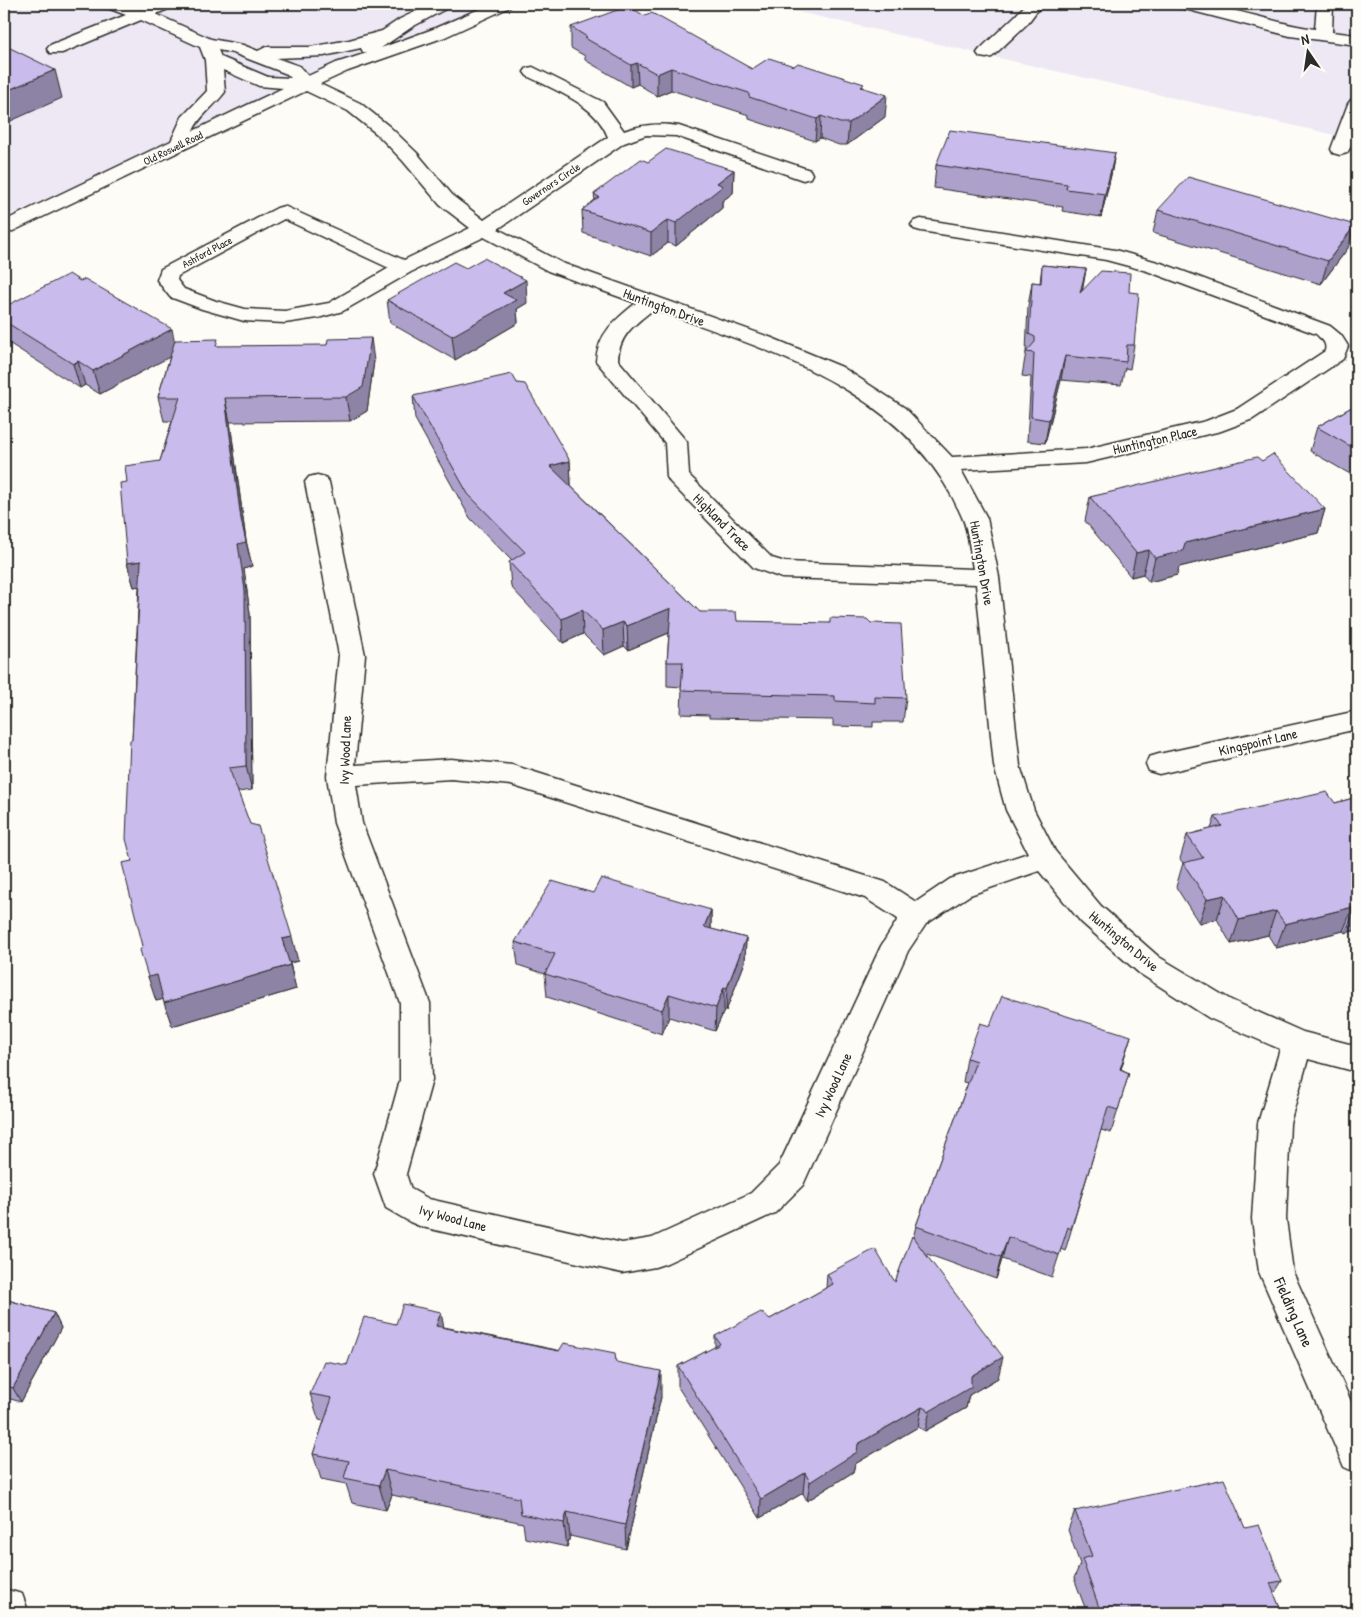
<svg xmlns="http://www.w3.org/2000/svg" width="1361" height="1617" font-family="'Patrick Hand',sans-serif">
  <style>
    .built { fill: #ede8f4 }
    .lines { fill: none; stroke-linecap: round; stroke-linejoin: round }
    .minor-casing { stroke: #2b2b2b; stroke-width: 3 }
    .path { stroke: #2b2b2b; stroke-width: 2; stroke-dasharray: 2.5 2.5; stroke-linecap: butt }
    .minor { fill: #fdfcf7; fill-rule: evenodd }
    .wall { fill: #ada1cb; stroke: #2b2b2b }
    .shaded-wall { fill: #8d83a5; stroke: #2b2b2b }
    .building { fill: #c9bbec; stroke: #2b2b2b }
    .labels { text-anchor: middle; stroke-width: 4; stroke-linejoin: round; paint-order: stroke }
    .far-street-label { font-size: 11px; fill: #2b2b2b; stroke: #fdfcf7 }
    .street-label { font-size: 14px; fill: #2b2b2b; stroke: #fdfcf7 }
    .near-street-label { font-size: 16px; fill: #2b2b2b; stroke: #fdfcf7 }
  </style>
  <rect width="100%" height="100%" fill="#fdfcf7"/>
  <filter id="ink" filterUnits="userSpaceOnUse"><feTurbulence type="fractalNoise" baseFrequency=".02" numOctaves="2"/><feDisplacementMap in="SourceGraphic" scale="10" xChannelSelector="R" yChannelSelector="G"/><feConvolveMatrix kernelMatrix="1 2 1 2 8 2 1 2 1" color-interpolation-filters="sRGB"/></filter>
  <g filter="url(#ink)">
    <g class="built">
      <path d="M 4,4 L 522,4 L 366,53 L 4,218 Z"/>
      <path d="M 764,4 L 1357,4 L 1357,140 Z"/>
    </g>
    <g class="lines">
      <defs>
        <g id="minor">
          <path d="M 103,4 L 127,4 L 141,9 L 153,4 L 175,4 L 173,7 L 156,14 L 211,39 L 243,45 L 258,51 L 266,47 L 310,47 L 349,40 L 382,31 L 400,19 L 431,4 L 451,4 L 449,7 L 412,27 L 381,48 L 433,29 L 491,4 L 512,4 L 510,7 L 445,37 L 348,71 L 320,84 L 360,103 L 390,127 L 417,153 L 454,197 L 484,220 L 608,137 C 596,104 556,91 527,76 L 524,72 L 527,68 L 533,67 L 603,102 L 624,131 C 643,124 659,123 679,126 L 810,170 L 812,174 L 810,178 L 803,180 L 676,136 L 646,135 L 624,143 L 498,229 L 562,263 L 772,338 L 842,367 L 905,408 L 952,457 L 1086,449 L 1206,421 L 1237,409 L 1325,351 C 1327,342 1322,340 1316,334 L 1147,271 L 1106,260 L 921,231 L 914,229 L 911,225 L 914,221 L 921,219 L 1115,250 L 1161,263 L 1330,326 L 1341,335 L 1348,346 L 1343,359 L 1253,419 L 1221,431 L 1086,463 L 961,470 L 987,518 L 999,577 L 1020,766 L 1034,810 L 1055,851 L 1101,906 L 1159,957 L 1231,1000 L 1303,1032 L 1357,1046 L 1357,1072 L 1308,1059 L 1290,1123 L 1286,1219 L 1293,1272 L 1357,1415 L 1357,1473 L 1344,1467 L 1259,1272 L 1252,1219 L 1258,1123 L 1280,1049 L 1209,1018 L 1139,973 L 1081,922 L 1039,871 L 970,895 L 926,924 L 908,951 L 803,1185 L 775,1213 L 667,1263 L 655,1267 L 622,1273 L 422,1227 L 410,1222 L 386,1208 L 374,1174 L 400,1080 L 400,1003 L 334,823 L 327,776 L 339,655 L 305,482 L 309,477 L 317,475 L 325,477 L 329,482 L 365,655 L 355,765 L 451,759 L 512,765 L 885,882 L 916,902 L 950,879 L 1028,853 L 1006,810 L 994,766 L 976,584 L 782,578 L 754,568 L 670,482 L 667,477 L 665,443 L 596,361 C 598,333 616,319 636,303 L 548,271 L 484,237 L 411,272 L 343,311 L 318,318 L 285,323 L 244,321 L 202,309 L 170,297 L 157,280 L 161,269 L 277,208 L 284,206 L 404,260 L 470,228 L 440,205 L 403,161 L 378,135 L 348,111 L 306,91 L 11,232 L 4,234 L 4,221 L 171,141 L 182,117 L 207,91 L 205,60 L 200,47 L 141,20 L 62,53 L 50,53 L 47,49 L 50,45 L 126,15 L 105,7 ZM 361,48 L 363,52 L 367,53 L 336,63 L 308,76 L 299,66 L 276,58 L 324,56 ZM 218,50 L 233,53 L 287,74 L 291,78 L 268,77 L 221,57 ZM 223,70 L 259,86 L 283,88 L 193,131 C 199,116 215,106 225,92 ZM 284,219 L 389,268 L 329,303 L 285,311 L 245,309 L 216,301 L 184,289 L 177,280 L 178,276 ZM 654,309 C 773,352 908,390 962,517 C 969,532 970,552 973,569 L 785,562 L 772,558 L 689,475 L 687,442 L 618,360 C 619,335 635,324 654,309 ZM 451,779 L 511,785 L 865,898 L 898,919 L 881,946 L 779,1165 L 751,1193 L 652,1238 L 622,1243 L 429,1199 L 411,1189 L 406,1174 L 432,1080 L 430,1003 L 362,823 L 356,785 Z"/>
          <path d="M 1026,4 L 1042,4 L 1027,24 L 992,57 L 986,58 L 980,57 L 977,53 L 980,49 L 1015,16 Z"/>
          <path d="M 1175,4 C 1222,1 1269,23 1315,29 L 1317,4 L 1333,4 L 1332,32 L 1357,35 L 1357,45 L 1290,36 L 1177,7 Z"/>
          <path d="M 1357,99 C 1358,117 1358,137 1347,153 L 1340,155 L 1333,153 L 1331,149 L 1348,104 L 1351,100 Z"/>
          <path d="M 1357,711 L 1357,729 L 1159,774 L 1149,771 L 1146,764 L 1149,757 L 1159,754 Z"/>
          <path d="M 4,1589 L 22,1594 L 27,1608 L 25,1613 L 4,1613 Z"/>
        </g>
      </defs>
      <use href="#minor" class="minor-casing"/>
      <path class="path" d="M 535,8 L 544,4"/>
      <use href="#minor" class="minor"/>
    </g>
    <g class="wall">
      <path d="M 896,4 L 920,4 L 912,9 Z"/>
      <path d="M 937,4 L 952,4 L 947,7 Z"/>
      <path d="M 645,16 L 752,69 L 864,87 L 885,117 L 847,145 L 839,145 L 820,138 L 815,141 L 749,119 L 749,115 L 671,90 L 657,96 L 638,84 L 631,87 L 585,60 L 585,56 L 571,48 L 571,27 Z"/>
      <path d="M 1115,153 L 1111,175 L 1101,217 L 1062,211 L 1063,207 L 934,188 L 936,165 Z"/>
      <path d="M 648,162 L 734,170 L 733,193 L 722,201 L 722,208 L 676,246 L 668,243 L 651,256 L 583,233 L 582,210 L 595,200 L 594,194 Z"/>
      <path d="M 1158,210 L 1348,248 L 1321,284 L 1153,233 Z"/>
      <path d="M 1042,265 L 1086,269 L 1082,291 L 1129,292 L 1134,345 L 1130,369 L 1125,368 L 1121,385 L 1061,380 L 1045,443 L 1027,441 L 1031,377 L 1022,376 L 1026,352 L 1028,306 L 1032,282 L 1040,283 Z"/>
      <path d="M 387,300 L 527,303 L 517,309 L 518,323 L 455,360 L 390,323 Z"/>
      <path d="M 4,307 L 175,342 L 374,361 L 367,411 L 350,421 L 230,422 L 246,540 L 252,566 L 244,569 L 250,614 L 252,790 L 238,792 L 298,961 L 290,963 L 296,989 L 172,1026 L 163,999 L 156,1001 L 143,946 L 132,861 L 132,740 L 139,586 L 134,587 L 127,563 L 127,482 L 160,461 L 172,421 L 164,421 L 158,397 L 170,356 L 100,394 L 85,385 L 80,388 L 4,340 Z"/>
      <path d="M 517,383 L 570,461 L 571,485 L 570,485 L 700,612 L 737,621 L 906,698 L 903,722 L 873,722 L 873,727 L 833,726 L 833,720 L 709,718 L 709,715 L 681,714 L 682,687 L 667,686 L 667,662 L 669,633 L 628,650 L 624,646 L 604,655 L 583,634 L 563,643 L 511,587 L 509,562 L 512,561 L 470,518 L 415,419 L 413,396 Z"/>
      <path d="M 1357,404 L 1357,478 L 1310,451 L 1317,427 Z"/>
      <path d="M 1262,461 L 1325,509 L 1318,533 L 1179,567 L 1177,575 L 1149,582 L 1143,574 L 1131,577 L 1085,521 L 1090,497 Z"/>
      <path d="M 1357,797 L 1357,930 L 1345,933 L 1343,931 L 1276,948 L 1268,935 L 1231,944 L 1217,919 L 1199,923 L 1176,887 L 1183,863 L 1180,859 L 1187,835 L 1211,829 L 1215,817 L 1335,803 Z"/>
      <path d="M 711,910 L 711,929 L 746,938 L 745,962 L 726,1011 L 724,1011 L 715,1031 L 669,1017 L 662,1034 L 547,997 L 545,974 L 518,965 L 515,942 Z"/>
      <path d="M 990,1026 L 1124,1059 L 1121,1069 L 1129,1073 L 1111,1133 L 1101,1130 L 1065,1251 L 1061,1249 L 1052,1277 L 1002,1259 L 996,1279 L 924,1253 L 998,1378 L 969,1395 L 966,1408 L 925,1431 L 918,1427 L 855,1464 L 853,1472 L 807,1501 L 803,1493 L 760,1518 L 678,1387 L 678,1366 L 715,1347 L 715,1336 L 770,1319 L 826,1288 L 827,1274 L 895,1282 L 913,1238 L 916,1226 L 968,1083 L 963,1082 L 967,1058 Z"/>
      <path d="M 4,1299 L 54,1313 L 61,1328 L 21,1402 L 4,1397 Z"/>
      <path d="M 396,1324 L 444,1327 L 616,1362 L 661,1397 L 626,1549 L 570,1536 L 567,1547 L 525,1538 L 523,1523 L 392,1495 L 386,1510 L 352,1503 L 346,1484 L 321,1479 L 313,1454 L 324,1421 L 319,1420 L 310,1394 Z"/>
      <path d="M 1075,1511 L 1245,1528 L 1282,1581 L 1274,1594 L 1282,1613 L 1087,1613 L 1074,1578 L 1080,1564 L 1068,1530 Z"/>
    </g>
    <g class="shaded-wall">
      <path d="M 913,4 L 920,4 L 912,9 Z"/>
      <path d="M 637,63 L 638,84 L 631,87 L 631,65 Z"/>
      <path d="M 671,68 L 671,90 L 657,96 L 657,74 Z"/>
      <path d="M 55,70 L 62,98 L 4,124 L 4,92 Z"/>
      <path d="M 887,95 L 885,117 L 847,145 L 849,123 Z"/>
      <path d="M 821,116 L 820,138 L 815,141 L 817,119 Z"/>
      <path d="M 1115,153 L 1111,175 L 1101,217 L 1105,194 Z"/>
      <path d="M 734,170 L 733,193 L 722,201 L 722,208 L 676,246 L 676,223 L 717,183 Z"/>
      <path d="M 668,220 L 668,243 L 651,256 L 651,233 Z"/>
      <path d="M 1355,225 L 1348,248 L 1321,284 L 1328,261 Z"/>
      <path d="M 1086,269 L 1082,293 L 1080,293 Z"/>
      <path d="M 526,280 L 527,303 L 517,309 L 518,323 L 455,360 L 452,336 L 503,293 Z"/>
      <path d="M 172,329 L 177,353 L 100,394 L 93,371 Z"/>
      <path d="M 371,338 L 374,361 L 367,411 L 350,421 L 346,397 Z"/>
      <path d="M 1065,356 L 1061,380 L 1045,443 L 1049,420 Z"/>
      <path d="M 78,361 L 85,385 L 80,388 L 73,364 Z"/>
      <path d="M 225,398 L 230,422 L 246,542 L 252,566 L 244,569 L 250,614 L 252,790 L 246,766 L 238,544 L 241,519 Z"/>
      <path d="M 570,461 L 571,485 L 551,490 L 550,466 Z"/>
      <path d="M 1325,509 L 1318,533 L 1179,567 L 1177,575 L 1149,582 L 1155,558 L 1185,543 Z"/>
      <path d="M 1149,550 L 1143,574 L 1131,577 L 1136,553 Z"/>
      <path d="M 141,561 L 147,585 L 134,587 L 127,563 Z"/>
      <path d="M 671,608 L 671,632 L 628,650 L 627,626 Z"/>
      <path d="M 582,610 L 583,634 L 563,643 L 562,619 Z"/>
      <path d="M 623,622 L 624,646 L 604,655 L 603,630 Z"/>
      <path d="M 1225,895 L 1217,919 L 1199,923 L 1207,899 Z"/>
      <path d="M 1353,907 L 1343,931 L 1276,948 L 1285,924 Z"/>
      <path d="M 1357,909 L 1357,930 L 1345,933 L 1355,910 Z"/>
      <path d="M 711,910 L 711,934 L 704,927 Z"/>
      <path d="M 1276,911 L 1268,935 L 1231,944 L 1239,920 Z"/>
      <path d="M 292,937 L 298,961 L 288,963 L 282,939 Z"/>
      <path d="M 746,938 L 745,962 L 726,1011 L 727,988 Z"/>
      <path d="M 290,965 L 296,989 L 172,1026 L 164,1003 Z"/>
      <path d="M 157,975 L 165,999 L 156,1001 L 148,977 Z"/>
      <path d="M 724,987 L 724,1011 L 715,1031 L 716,1008 Z"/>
      <path d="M 669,994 L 669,1017 L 662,1034 L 662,1010 Z"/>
      <path d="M 1131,1036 L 1124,1059 L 1113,1092 L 1120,1069 Z"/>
      <path d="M 1008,1237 L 1002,1259 L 996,1279 L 1001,1257 Z"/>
      <path d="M 441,1312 L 446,1339 L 436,1326 Z"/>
      <path d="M 54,1313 L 61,1328 L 21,1402 L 13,1388 Z"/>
      <path d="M 1003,1357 L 998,1378 L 969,1395 L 966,1408 L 925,1431 L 930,1411 L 971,1376 Z"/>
      <path d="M 661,1371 L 661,1397 L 626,1549 L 625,1525 Z"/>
      <path d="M 922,1407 L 918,1427 L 855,1464 L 853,1472 L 807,1501 L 810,1482 L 858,1444 Z"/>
      <path d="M 385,1470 L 392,1495 L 386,1510 L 379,1485 Z"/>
      <path d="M 805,1473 L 803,1493 L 760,1518 L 761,1499 Z"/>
      <path d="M 567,1512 L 570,1536 L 567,1547 L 564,1523 Z"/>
    </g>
    <g class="building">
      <path d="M 628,6 L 645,16 L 652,13 L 752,69 L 769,58 L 794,66 L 798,63 L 864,84 L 861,87 L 887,95 L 849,123 L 840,123 L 821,116 L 817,119 L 749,97 L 749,93 L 671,68 L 657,74 L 637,63 L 631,65 L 585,38 L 587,37 L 571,27 Z"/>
      <path d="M 4,45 L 55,70 L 4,92 Z"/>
      <path d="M 950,130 L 1115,153 L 1105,194 L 1066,189 L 1067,184 L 936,165 Z"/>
      <path d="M 666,149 L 734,170 L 717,183 L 723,186 L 676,223 L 668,220 L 651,233 L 582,210 L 599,197 L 594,194 L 641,159 L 648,162 Z"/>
      <path d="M 1188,177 L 1355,225 L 1328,261 L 1158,210 Z"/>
      <path d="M 484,258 L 526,280 L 503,293 L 516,300 L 452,336 L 387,300 L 454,262 L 466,268 Z"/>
      <path d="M 1042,265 L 1086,269 L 1080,293 L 1101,271 L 1130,273 L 1129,292 L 1139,293 L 1134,345 L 1127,345 L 1126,362 L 1065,356 L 1049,420 L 1031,417 L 1034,353 L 1026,352 L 1035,342 L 1035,337 L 1029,334 L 1032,282 L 1041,283 Z"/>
      <path d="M 69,274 L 80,281 L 85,279 L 172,329 L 93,371 L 78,361 L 73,364 L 4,321 L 4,307 Z"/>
      <path d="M 371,338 L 363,387 L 346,397 L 225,398 L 241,519 L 246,542 L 238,544 L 245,590 L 246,766 L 229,768 L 250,824 L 258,826 L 268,858 L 292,937 L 282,939 L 290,965 L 164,1003 L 157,975 L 148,977 L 140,950 L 143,946 L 122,863 L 132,861 L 126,839 L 130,740 L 132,740 L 141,561 L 127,563 L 120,483 L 127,482 L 125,466 L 160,461 L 180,397 L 158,397 L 175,340 L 218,339 L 216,346 L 327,345 L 328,339 Z"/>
      <path d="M 512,374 L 517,383 L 525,384 L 570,461 L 550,466 L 700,612 L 736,612 L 737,621 L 830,623 L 830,618 L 867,619 L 871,623 L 901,624 L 906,698 L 875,697 L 875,703 L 835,701 L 835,696 L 710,693 L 710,691 L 681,690 L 683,662 L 667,662 L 671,608 L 627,626 L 623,622 L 603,630 L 582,610 L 562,619 L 509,562 L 525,552 L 468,494 L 413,396 Z"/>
      <path d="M 1357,404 L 1357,450 L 1317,427 Z"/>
      <path d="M 1273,454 L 1325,509 L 1185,543 L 1183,551 L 1155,558 L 1149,550 L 1136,553 L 1090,497 L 1257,457 L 1262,461 Z"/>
      <path d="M 1327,792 L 1335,803 L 1357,797 L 1357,909 L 1355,910 L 1353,907 L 1285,924 L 1276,911 L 1239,920 L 1225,895 L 1207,899 L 1183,863 L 1203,858 L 1187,835 L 1222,826 L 1215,817 Z"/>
      <path d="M 601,878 L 711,910 L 704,927 L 746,938 L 727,988 L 724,987 L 716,1008 L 669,994 L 662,1010 L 545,974 L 555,954 L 515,942 L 552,881 L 593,893 Z"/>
      <path d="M 1002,996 L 1131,1036 L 1120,1069 L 1129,1073 L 1118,1110 L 1108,1107 L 1071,1229 L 1068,1227 L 1059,1255 L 1008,1237 L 1001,1257 L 916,1226 L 976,1061 L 967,1058 L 980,1023 L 990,1026 Z"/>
      <path d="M 912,1236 L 1003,1357 L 971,1376 L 971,1387 L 930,1411 L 922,1407 L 858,1444 L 857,1452 L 810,1482 L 805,1473 L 761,1499 L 678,1366 L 720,1344 L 715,1336 L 761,1312 L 770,1319 L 833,1284 L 827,1274 L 875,1249 L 895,1282 Z"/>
      <path d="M 4,1299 L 54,1313 L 13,1388 L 4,1385 Z"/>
      <path d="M 403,1304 L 441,1312 L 436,1326 L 559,1351 L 564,1343 L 615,1353 L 616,1362 L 661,1371 L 625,1525 L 567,1512 L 564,1523 L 521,1514 L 519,1498 L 385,1470 L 379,1485 L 344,1478 L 349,1461 L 313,1454 L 332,1398 L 310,1394 L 324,1361 L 347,1365 L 364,1317 L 396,1324 Z"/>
      <path d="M 1224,1479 L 1245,1528 L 1259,1525 L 1282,1581 L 1270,1583 L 1282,1613 L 1101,1613 L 1082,1559 L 1092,1556 L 1075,1511 Z"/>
    </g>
  </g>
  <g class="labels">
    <g class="far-street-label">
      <text transform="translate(173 148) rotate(-26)" y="4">Old Roswell Road</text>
      <text transform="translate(551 184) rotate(-34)" y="4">Governors Circle</text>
      <text transform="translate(207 252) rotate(-28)" y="4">Ashford Place</text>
    </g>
    <g class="street-label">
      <text transform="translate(664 307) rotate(20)" y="5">Huntington Drive</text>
      <text transform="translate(1155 440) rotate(-13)" y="5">Huntington Place</text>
      <text transform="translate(722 522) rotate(45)" y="5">Highland Trace</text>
      <text transform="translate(982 563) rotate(80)" y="5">Huntington Drive</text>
      <text transform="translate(1258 742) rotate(-13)" y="5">Kingspoint Lane</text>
      <text transform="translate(345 750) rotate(-88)" y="5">Ivy Wood Lane</text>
      <text transform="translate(1124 941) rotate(40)" y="5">Huntington Drive</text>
      <text transform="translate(833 1085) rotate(-65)" y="5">Ivy Wood Lane</text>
      <text transform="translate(453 1218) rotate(15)" y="5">Ivy Wood Lane</text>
    </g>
    <g class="near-street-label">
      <text transform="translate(1294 1312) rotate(66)" y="6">Fielding Lane</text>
    </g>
  </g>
  <rect width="1361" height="1617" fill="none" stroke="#fdfcf7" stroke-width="20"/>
  <rect x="10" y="10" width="1341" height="1597" fill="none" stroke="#2b2b2b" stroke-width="2" filter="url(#ink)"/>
  <g transform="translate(1308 52) rotate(347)" stroke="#fdfcf7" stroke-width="4" paint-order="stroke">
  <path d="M0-4L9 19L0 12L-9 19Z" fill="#2b2b2b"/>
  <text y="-8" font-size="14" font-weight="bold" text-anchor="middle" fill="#2b2b2b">N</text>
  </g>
</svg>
